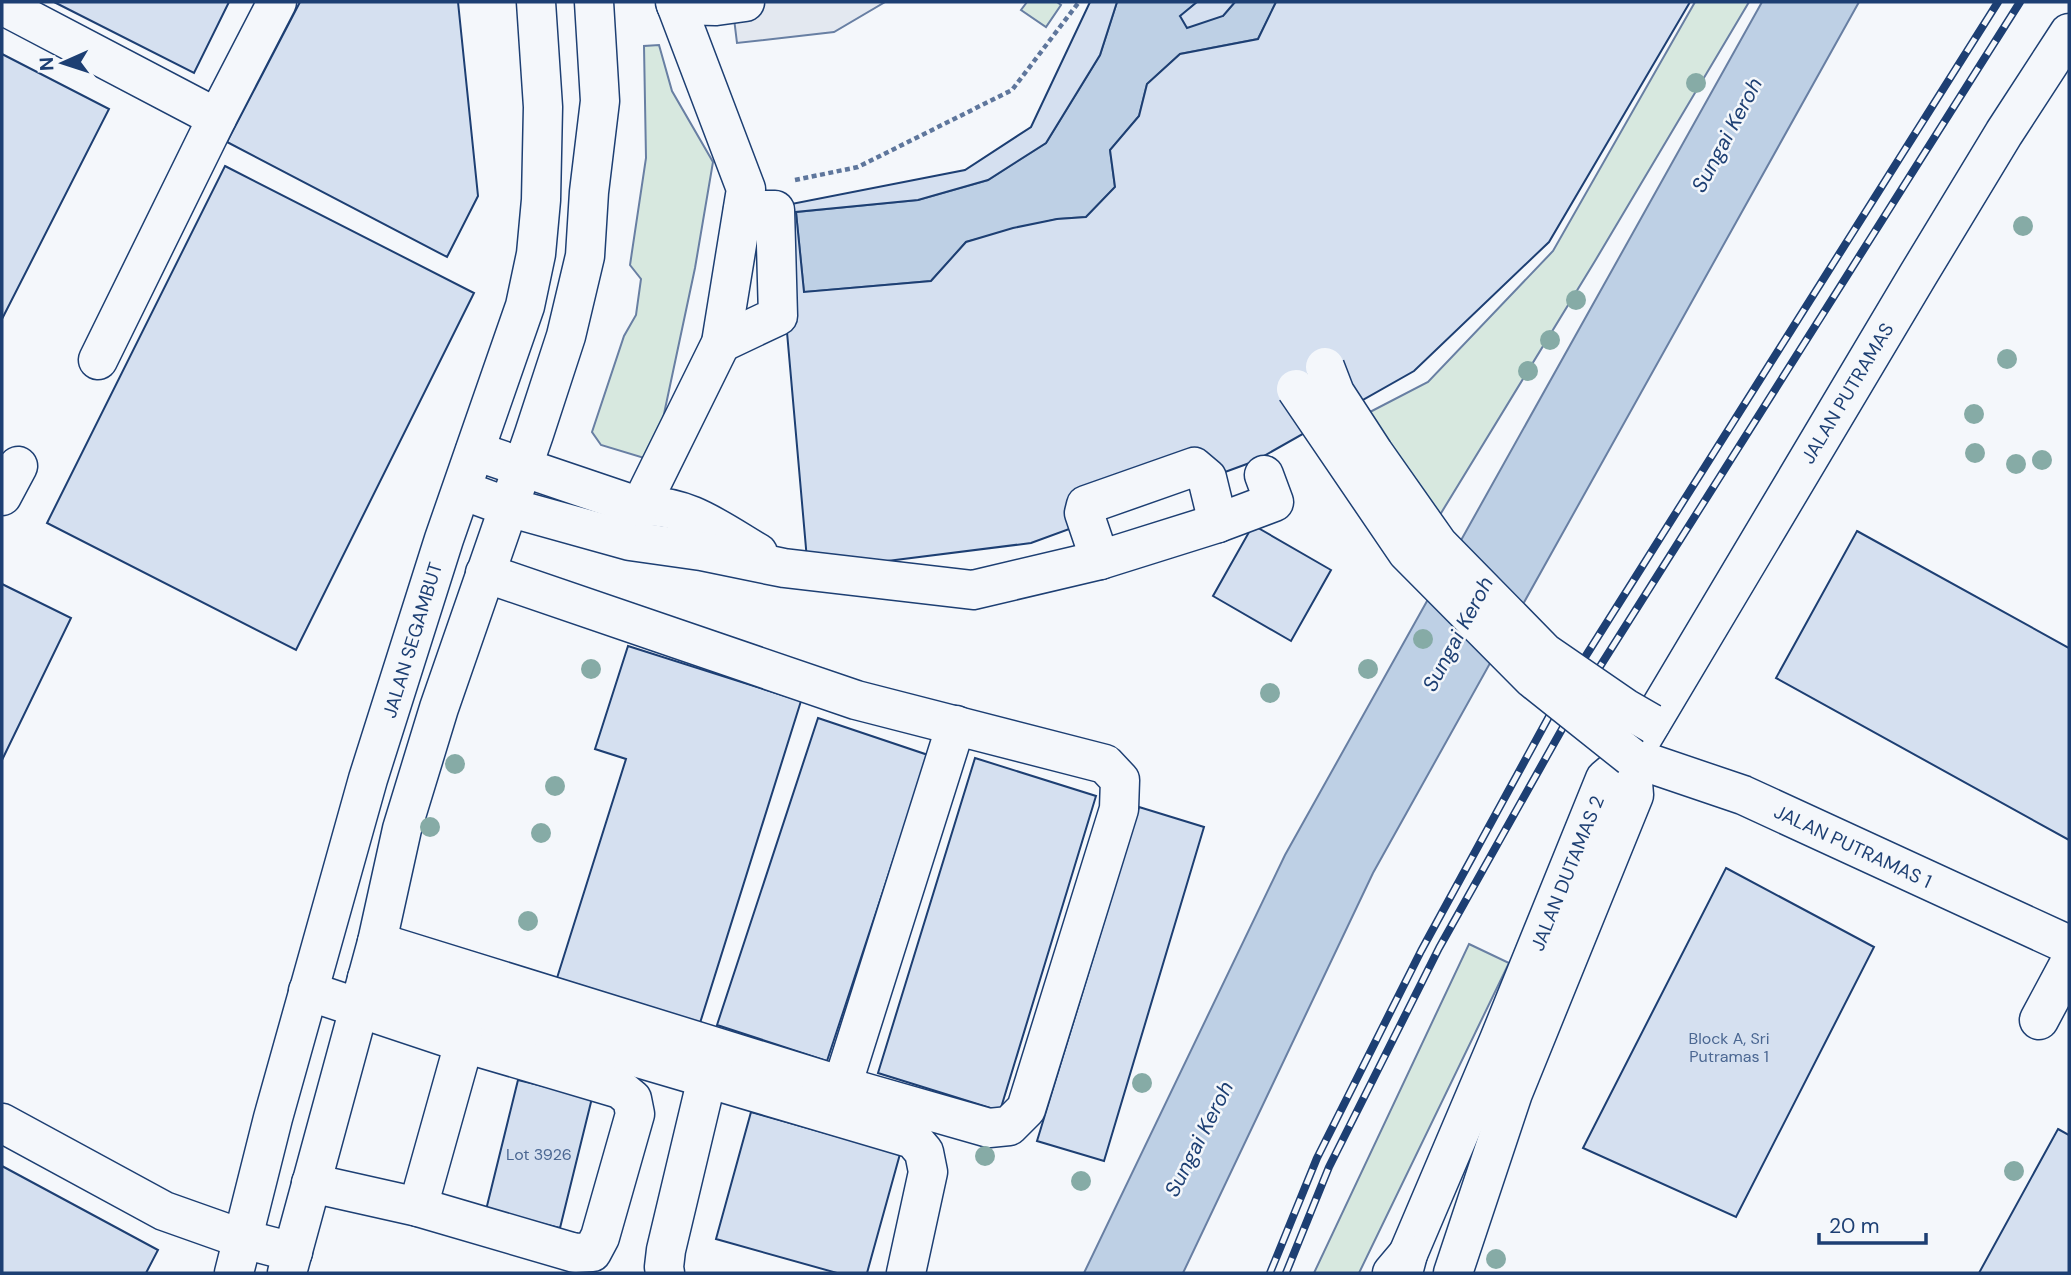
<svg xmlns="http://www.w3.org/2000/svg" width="2071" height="1275" font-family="'DM Sans',sans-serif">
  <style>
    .green { fill: #d7e8df; stroke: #687fa3; stroke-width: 2 }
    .parking { fill: #e3e8f0; stroke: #687fa3; stroke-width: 2 }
    .water { fill: #bed0e5; stroke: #687fa3; stroke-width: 2 }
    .building { fill: #d5e0f0; stroke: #1d3f73; stroke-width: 2 }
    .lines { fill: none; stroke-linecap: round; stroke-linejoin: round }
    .minor-casing { stroke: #1d3f73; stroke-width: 41 }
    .major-casing { stroke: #1d3f73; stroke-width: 41 }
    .highway-casing { stroke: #1d3f73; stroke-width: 41 }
    .path { stroke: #5e769c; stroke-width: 4.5; stroke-dasharray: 5 3.5; stroke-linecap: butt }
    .minor { stroke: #f4f7fb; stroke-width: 38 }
    .major { stroke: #f4f7fb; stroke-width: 38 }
    .highway { stroke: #f4f7fb; stroke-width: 38 }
    .rail-casing { stroke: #1d3f73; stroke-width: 8 }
    .rail { stroke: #f4f7fb; stroke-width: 5; stroke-dasharray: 16; stroke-linecap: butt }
    .minor-bridge-casing { stroke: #1d3f73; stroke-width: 41; stroke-linecap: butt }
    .minor-bridge { stroke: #f4f7fb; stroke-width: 38 }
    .tree { fill: #86aba6 }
    .labels { text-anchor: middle; stroke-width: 5; stroke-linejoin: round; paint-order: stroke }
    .number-label { font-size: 16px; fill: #4b6792 }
    .street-label { font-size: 19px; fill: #1d3f73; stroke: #f4f7fb }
    .water-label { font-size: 21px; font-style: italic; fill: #1d3f73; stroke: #f4f7fb }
  </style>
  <rect width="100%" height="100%" fill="#f4f7fb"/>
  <g class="green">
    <path d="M 1027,2 L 1057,2 L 1061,5 L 1046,27 L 1021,10 Z"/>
    <path d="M 1695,2 L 1749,2 L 1595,261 L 1435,523 L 1368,413 L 1428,382 L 1553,251 Z"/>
    <path d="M 659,45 L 672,91 L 713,162 L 695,268 L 654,461 L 601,445 L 592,432 L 624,336 L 636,315 L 641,279 L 630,265 L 646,158 L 644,46 Z"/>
    <path d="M 1469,944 L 1509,963 L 1359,1273 L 1314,1273 Z"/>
  </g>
  <path class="parking" d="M 732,2 L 885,2 L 834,32 L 737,43 Z"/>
  <g class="water">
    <path d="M 1117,2 L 1197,2 L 1181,16 L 1223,16 L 1235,2 L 1276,2 L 1258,39 L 1180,54 L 1147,84 L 1139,116 L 1110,150 L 1115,187 L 1086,217 L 1057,219 L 966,242 L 931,281 L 804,292 L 796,212 L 918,200 L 988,180 L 1046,143 L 1100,55 Z"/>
    <path d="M 1762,2 L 1859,2 L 1373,873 L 1183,1273 L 1084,1273 L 1285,855 Z"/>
  </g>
  <g class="building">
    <path d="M 54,2 L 229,2 L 194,73 Z"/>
    <path d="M 300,2 L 458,2 L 478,196 L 447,257 L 227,142 Z"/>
    <path d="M 1090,2 L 1117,2 L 1100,55 L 1046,143 L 988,180 L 918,200 L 796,212 L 804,292 L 931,281 L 966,242 L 1013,228 L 1057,219 L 1086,217 L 1115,187 L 1110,150 L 1139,116 L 1147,84 L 1180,54 L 1258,39 L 1276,2 L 1690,2 L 1549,242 L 1414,371 L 1255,461 L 1031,543 L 808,571 L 776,207 L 965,170 L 1031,127 Z"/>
    <path d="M 1197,2 L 1235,2 L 1223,16 L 1187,28 L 1180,16 Z"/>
    <path d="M 2,54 L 109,109 L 2,319 Z"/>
    <path d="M 225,166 L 474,293 L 296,650 L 47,523 Z"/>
    <path d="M 1253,525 L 1331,570 L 1291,641 L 1213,596 Z"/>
    <path d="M 1857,531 L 2069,648 L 2069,840 L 1776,678 Z"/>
    <path d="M 2,584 L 71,618 L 2,760 Z"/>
    <path d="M 628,646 L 801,701 L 700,1023 L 557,978 L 626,759 L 595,749 Z"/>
    <path d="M 818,718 L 928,755 L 827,1061 L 717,1025 Z"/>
    <path d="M 975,758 L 1096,796 L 1000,1111 L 878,1073 Z"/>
    <path d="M 1139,807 L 1204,827 L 1104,1161 L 1037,1141 Z"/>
    <path d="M 1726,868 L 1874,947 L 1736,1217 L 1583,1148 Z"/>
    <path d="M 518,1080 L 592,1098 L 560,1228 L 486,1210 Z"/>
    <path d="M 751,1112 L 900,1154 L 867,1273 L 837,1273 L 716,1239 Z"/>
    <path d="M 2058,1129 L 2069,1135 L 2069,1273 L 1979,1273 Z"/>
    <path d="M 2,1166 L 158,1250 L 146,1273 L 2,1273 Z"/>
  </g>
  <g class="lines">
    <defs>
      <g id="minor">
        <path d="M 2,5 L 217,118 L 277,2"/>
        <path d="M 676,5 L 716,6 L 745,2"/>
        <path d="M 721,343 L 778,316 L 775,210 L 743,210"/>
        <path d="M 98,360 L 217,118"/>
        <path d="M 475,451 L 640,507 C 684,502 722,532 758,553"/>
        <path d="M 462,490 L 508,507 L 630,541 L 701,551 L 784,568 L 973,590 L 1100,560 L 1218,523 L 1274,502 L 1264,475"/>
        <path d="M 2,496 L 18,466"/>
        <path d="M 640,507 L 721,343 L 746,189 L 675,2"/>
        <path d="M 1100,560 L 1084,513 L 1086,505 L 1194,467 L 1207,478 L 1218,523"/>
        <path d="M 1631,757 L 1743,795 L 2069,945"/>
        <path d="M 377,942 L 842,1086 L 989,1128 L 1009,1126 L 1026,1109 L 1119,809 L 1120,780 L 1105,764 L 856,700 L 485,573"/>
        <path d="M 367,978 L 913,1139 L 924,1152 L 928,1172 L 906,1273"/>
        <path d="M 308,991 L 464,1043 L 620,1089 L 632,1099 L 635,1114 L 600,1237 L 592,1252 L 575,1253 L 418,1207 L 311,1183"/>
        <path d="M 2039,1020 L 2069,964"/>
        <path d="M 842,1086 L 956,725"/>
        <path d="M 2,1123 L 164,1211 L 243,1239 L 293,1252"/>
        <path d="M 418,1207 L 464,1043"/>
        <path d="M 665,1273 L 664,1267 L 666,1250 L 707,1078"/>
        <path d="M 1403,1273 L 1408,1254 L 1499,1040 L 1605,779 L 1631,757 L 1918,275 L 2004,133 L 2069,33"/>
        <path d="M 1453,1273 L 1513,1093 L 1634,795 L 1631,757"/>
      </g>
      <g id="major">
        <path d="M 234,1273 L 273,1118 L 368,779 L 444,539 L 525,306 L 536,254 L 541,200 L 543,107 L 536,2"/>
        <path d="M 287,1273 L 377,942 L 402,829 L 439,708 L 534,434 L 566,336 L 585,256 L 589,192 L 600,101 L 594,2"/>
      </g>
      <path id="highway" d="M 1392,1273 L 1408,1254"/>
    </defs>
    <use href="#minor" class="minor-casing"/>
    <use href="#major" class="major-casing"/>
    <use href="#highway" class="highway-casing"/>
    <path class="path" d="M 795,180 L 858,167 L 1012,90 L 1079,2"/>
    <use href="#minor" class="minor"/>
    <use href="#major" class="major"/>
    <use href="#highway" class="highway"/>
    <defs>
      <g id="rail">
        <path d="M 1270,1273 L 1317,1158 L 1421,951 L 1558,700 L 1998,2"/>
        <path d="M 1286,1273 L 1329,1167 L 1439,948 L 1575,706 L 2020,2"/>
      </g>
    </defs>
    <use href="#rail" class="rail-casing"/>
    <use href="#rail" class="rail"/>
    <defs>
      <g id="minor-bridge">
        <path d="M 1325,367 L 1335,393 L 1374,453 L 1438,544 L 1545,653 L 1625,708 L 1651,723"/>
        <path d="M 1296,389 L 1407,552 L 1533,679 L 1631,757"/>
      </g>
    </defs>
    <use href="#minor-bridge" class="minor-bridge-casing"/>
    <use href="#minor-bridge" class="minor-bridge"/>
  </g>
  <g class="tree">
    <circle cx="1696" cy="83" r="10"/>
    <circle cx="2023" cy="226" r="10"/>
    <circle cx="1576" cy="300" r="10"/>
    <circle cx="1550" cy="340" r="10"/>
    <circle cx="2007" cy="359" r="10"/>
    <circle cx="1528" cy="371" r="10"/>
    <circle cx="1974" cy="414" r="10"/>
    <circle cx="1975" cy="453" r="10"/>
    <circle cx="2042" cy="460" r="10"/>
    <circle cx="2016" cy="464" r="10"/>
    <circle cx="1423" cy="639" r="10"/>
    <circle cx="591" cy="669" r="10"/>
    <circle cx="1368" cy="669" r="10"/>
    <circle cx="1270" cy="693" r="10"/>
    <circle cx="455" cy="764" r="10"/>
    <circle cx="555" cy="786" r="10"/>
    <circle cx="430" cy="827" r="10"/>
    <circle cx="541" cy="833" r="10"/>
    <circle cx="528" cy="921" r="10"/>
    <circle cx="1142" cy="1083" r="10"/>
    <circle cx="985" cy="1156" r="10"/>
    <circle cx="2014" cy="1171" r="10"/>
    <circle cx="1081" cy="1181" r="10"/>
    <circle cx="1496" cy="1259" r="10"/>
  </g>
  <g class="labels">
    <g class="number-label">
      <text x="1729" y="1044">Block A, Sri<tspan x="1729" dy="18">Putramas 1</tspan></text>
      <text x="539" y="1160">Lot 3926</text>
    </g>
    <g class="street-label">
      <text transform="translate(1847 393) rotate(-59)" y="7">JALAN PUTRAMAS</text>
      <text transform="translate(412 640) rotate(-73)" y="7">JALAN SEGAMBUT</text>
      <text transform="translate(1853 846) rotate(25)" y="7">JALAN PUTRAMAS 1</text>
      <text transform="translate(1567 873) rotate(-68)" y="7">JALAN DUTAMAS 2</text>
    </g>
    <g class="water-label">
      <text transform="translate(1727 135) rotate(-62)" y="7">Sungai Keroh</text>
      <text transform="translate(1458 634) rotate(-62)" y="7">Sungai Keroh</text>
      <text transform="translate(1199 1139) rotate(-63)" y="7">Sungai Keroh</text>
    </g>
  </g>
  <rect width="2071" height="1275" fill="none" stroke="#1d3f73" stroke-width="7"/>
  <g transform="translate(63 63) rotate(267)" stroke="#f4f7fb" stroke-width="5" paint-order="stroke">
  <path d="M0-5L12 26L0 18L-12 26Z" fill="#1d3f73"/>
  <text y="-10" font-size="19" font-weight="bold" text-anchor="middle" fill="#1d3f73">N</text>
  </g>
  <path d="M1819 1233v10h107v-10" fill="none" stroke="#1d3f73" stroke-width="3.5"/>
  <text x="1829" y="1233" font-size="21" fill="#1d3f73" stroke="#f4f7fb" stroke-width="5" paint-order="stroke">20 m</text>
</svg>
